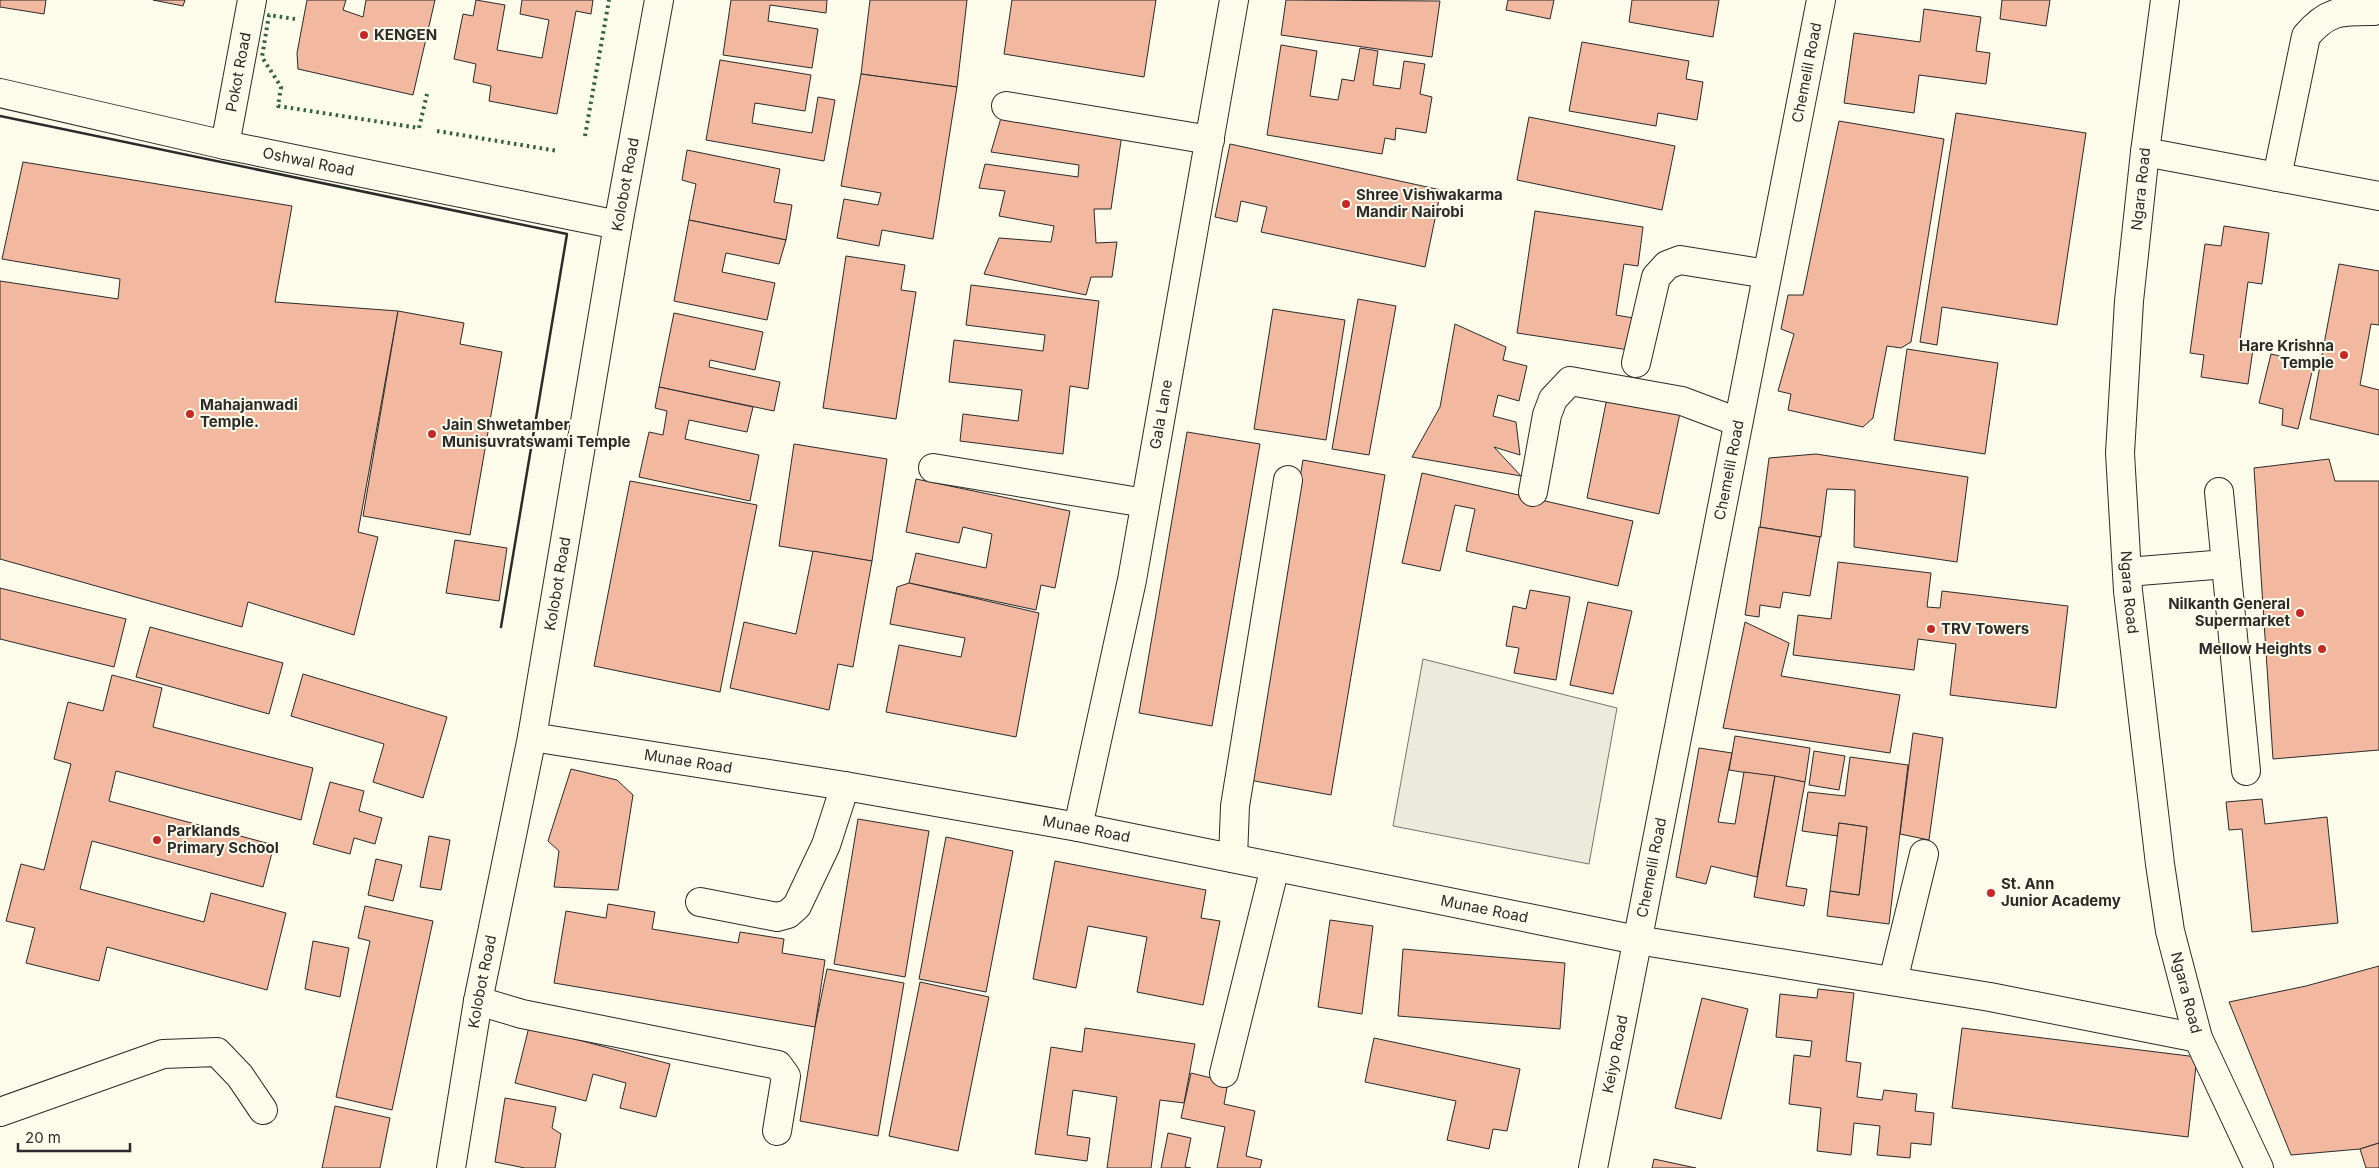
<svg xmlns="http://www.w3.org/2000/svg" width="2379" height="1168" font-family="Inter,sans-serif">
  <style>
    .parking { fill: #eceadb; stroke: #74746e }
    .building { fill: #f2b8a0; stroke: #2b2b2b }
    .lines { fill: none; stroke-linecap: round; stroke-linejoin: round }
    .minor-casing { stroke: #2b2b2b; stroke-width: 30 }
    .minor { stroke: #fdfbea; stroke-width: 28 }
    .hedge { stroke: #34623c; stroke-width: 4; stroke-dasharray: 2.5 4; stroke-linecap: butt }
    .wall { stroke: #2b2b2b; stroke-width: 2.5 }
    .poi-dot { fill: #c62828; stroke: #fdfbea; stroke-width: 2 }
    .labels { text-anchor: middle; stroke-width: 4; stroke-linejoin: round; paint-order: stroke }
    .poi-label { font-size: 15px; font-weight: bold; fill: #2b2b2b; stroke: #fdfbea; text-anchor: start }
    .street-label { font-size: 15px; fill: #2b2b2b; stroke: #fdfbea }
  </style>
  <rect width="100%" height="100%" fill="#fdfbea"/>
  <path class="parking" d="M 1423,659 L 1617,708 L 1589,864 L 1393,826 Z"/>
  <g class="building">
    <path d="M 0,0 L 46,0 L 44,14 L 0,7 Z"/>
    <path d="M 153,0 L 185,0 L 183,6 Z"/>
    <path d="M 307,0 L 346,0 L 343,10 L 363,17 L 366,0 L 435,0 L 413,95 L 298,69 L 297,53 Z"/>
    <path d="M 476,0 L 505,5 L 497,50 L 542,58 L 549,20 L 520,14 L 522,0 L 593,0 L 591,14 L 576,11 L 557,114 L 489,101 L 491,86 L 473,82 L 476,64 L 454,59 L 463,14 L 473,16 Z"/>
    <path d="M 731,0 L 827,0 L 826,13 L 770,5 L 768,21 L 818,29 L 812,68 L 723,55 Z"/>
    <path d="M 870,0 L 967,0 L 957,87 L 861,74 Z"/>
    <path d="M 1012,0 L 1156,0 L 1144,77 L 1004,54 Z"/>
    <path d="M 1286,0 L 1440,1 L 1432,57 L 1281,35 Z"/>
    <path d="M 1508,0 L 1554,0 L 1550,19 L 1506,10 Z"/>
    <path d="M 1632,0 L 1719,0 L 1713,37 L 1629,22 Z"/>
    <path d="M 2002,0 L 2050,0 L 2046,26 L 2000,19 Z"/>
    <path d="M 1924,9 L 1981,17 L 1976,51 L 1990,53 L 1986,84 L 1919,75 L 1914,113 L 1844,103 L 1854,33 L 1920,42 Z"/>
    <path d="M 1582,42 L 1689,61 L 1686,79 L 1703,82 L 1697,120 L 1658,113 L 1656,126 L 1569,111 Z"/>
    <path d="M 1281,45 L 1317,51 L 1310,96 L 1338,100 L 1342,79 L 1354,81 L 1360,48 L 1378,51 L 1373,85 L 1400,89 L 1404,61 L 1425,64 L 1420,94 L 1432,97 L 1426,133 L 1396,128 L 1395,140 L 1385,138 L 1382,154 L 1267,135 Z"/>
    <path d="M 720,60 L 811,75 L 805,111 L 755,103 L 752,123 L 812,133 L 818,97 L 835,100 L 824,161 L 706,140 Z"/>
    <path d="M 861,74 L 957,87 L 933,239 L 882,230 L 879,246 L 837,238 L 844,199 L 878,205 L 881,193 L 841,186 Z"/>
    <path d="M 1956,113 L 2086,133 L 2057,325 L 1942,307 L 1937,345 L 1920,342 Z"/>
    <path d="M 1529,117 L 1675,146 L 1662,210 L 1517,180 Z"/>
    <path d="M 1001,118 L 1122,134 L 1111,209 L 1094,209 L 1096,243 L 1117,242 L 1112,277 L 1091,277 L 1086,295 L 984,274 L 999,238 L 1051,242 L 1054,226 L 999,216 L 1005,191 L 979,188 L 985,164 L 1078,177 L 1079,165 L 991,152 Z"/>
    <path d="M 1839,121 L 1944,139 L 1911,342 L 1901,348 L 1887,346 L 1873,418 L 1863,427 L 1788,410 L 1791,394 L 1778,391 L 1794,334 L 1781,329 L 1788,295 L 1803,295 Z"/>
    <path d="M 1230,144 L 1441,190 L 1425,267 L 1261,232 L 1267,207 L 1241,201 L 1237,222 L 1215,217 Z"/>
    <path d="M 687,150 L 780,169 L 774,202 L 792,205 L 786,240 L 689,220 L 696,184 L 682,180 Z"/>
    <path d="M 23,162 L 292,206 L 275,302 L 398,311 L 358,532 L 378,537 L 354,635 L 248,602 L 242,627 L 0,559 L 0,281 L 118,299 L 120,279 L 2,259 Z"/>
    <path d="M 1535,211 L 1643,227 L 1638,266 L 1624,264 L 1616,315 L 1633,318 L 1629,350 L 1517,333 Z"/>
    <path d="M 689,220 L 786,240 L 779,264 L 726,253 L 722,272 L 775,283 L 767,320 L 674,301 Z"/>
    <path d="M 2224,226 L 2269,233 L 2262,284 L 2248,282 L 2239,347 L 2253,349 L 2248,384 L 2201,377 L 2204,355 L 2190,353 L 2205,244 L 2221,246 Z"/>
    <path d="M 846,256 L 905,265 L 901,290 L 916,292 L 896,419 L 823,408 Z"/>
    <path d="M 2339,264 L 2379,271 L 2379,325 L 2371,324 L 2360,385 L 2379,390 L 2379,435 L 2310,419 Z"/>
    <path d="M 971,285 L 1099,301 L 1088,389 L 1070,386 L 1063,454 L 960,441 L 963,414 L 1018,421 L 1022,390 L 949,382 L 954,340 L 1043,351 L 1045,335 L 966,325 Z"/>
    <path d="M 1358,299 L 1396,306 L 1369,455 L 1332,449 Z"/>
    <path d="M 1273,309 L 1345,320 L 1326,440 L 1254,429 Z"/>
    <path d="M 398,311 L 464,323 L 460,344 L 502,352 L 470,535 L 363,516 Z"/>
    <path d="M 674,313 L 763,332 L 755,370 L 710,360 L 709,367 L 780,382 L 774,411 L 659,387 Z"/>
    <path d="M 1455,324 L 1506,347 L 1503,360 L 1527,366 L 1519,401 L 1498,395 L 1493,416 L 1516,422 L 1520,455 L 1494,447 L 1521,476 L 1412,457 L 1440,407 Z"/>
    <path d="M 1907,349 L 1998,363 L 1985,454 L 1894,440 Z"/>
    <path d="M 2271,354 L 2314,364 L 2298,429 L 2282,425 L 2283,409 L 2259,403 Z"/>
    <path d="M 659,387 L 753,407 L 747,432 L 689,420 L 685,439 L 759,455 L 750,501 L 639,477 L 649,432 L 663,435 L 667,411 L 655,408 Z"/>
    <path d="M 1608,393 L 1681,408 L 1659,514 L 1587,498 Z"/>
    <path d="M 1187,432 L 1260,444 L 1212,726 L 1139,713 Z"/>
    <path d="M 794,444 L 887,459 L 872,561 L 779,546 Z"/>
    <path d="M 1816,454 L 1968,477 L 1957,562 L 1854,547 L 1855,490 L 1827,489 L 1821,537 L 1760,527 L 1769,458 Z"/>
    <path d="M 2329,459 L 2335,481 L 2379,481 L 2379,750 L 2273,759 L 2254,468 Z"/>
    <path d="M 1303,460 L 1385,475 L 1331,795 L 1249,780 Z"/>
    <path d="M 1422,473 L 1633,521 L 1618,586 L 1466,551 L 1475,509 L 1455,505 L 1440,571 L 1402,563 Z"/>
    <path d="M 916,479 L 1070,511 L 1055,588 L 1041,585 L 1036,610 L 909,583 L 916,553 L 986,568 L 992,534 L 963,527 L 959,543 L 906,532 Z"/>
    <path d="M 630,481 L 757,505 L 720,692 L 594,666 Z"/>
    <path d="M 1759,527 L 1820,537 L 1810,596 L 1783,592 L 1780,608 L 1760,605 L 1759,617 L 1745,615 Z"/>
    <path d="M 455,540 L 507,548 L 499,601 L 446,593 Z"/>
    <path d="M 813,551 L 872,561 L 853,667 L 838,664 L 829,710 L 730,688 L 744,622 L 796,634 Z"/>
    <path d="M 1838,562 L 1931,573 L 1927,607 L 1940,608 L 1942,591 L 2068,606 L 2056,708 L 1950,695 L 1956,644 L 1918,639 L 1914,670 L 1793,655 L 1798,615 L 1831,619 Z"/>
    <path d="M 909,583 L 1039,613 L 1016,737 L 886,712 L 899,645 L 961,657 L 965,638 L 890,624 L 897,587 Z"/>
    <path d="M 0,588 L 126,619 L 114,667 L 0,639 Z"/>
    <path d="M 1530,590 L 1570,597 L 1556,680 L 1514,673 L 1519,648 L 1506,646 L 1513,606 L 1526,609 Z"/>
    <path d="M 1588,602 L 1632,611 L 1613,694 L 1570,685 Z"/>
    <path d="M 1745,622 L 1789,643 L 1781,676 L 1900,695 L 1890,753 L 1723,728 Z"/>
    <path d="M 150,627 L 283,663 L 269,714 L 136,677 Z"/>
    <path d="M 303,674 L 447,717 L 423,798 L 373,782 L 384,744 L 291,716 Z"/>
    <path d="M 112,675 L 162,688 L 153,727 L 313,768 L 301,820 L 116,771 L 109,801 L 274,845 L 263,887 L 92,841 L 80,889 L 204,922 L 211,893 L 286,913 L 267,990 L 107,947 L 99,981 L 26,963 L 35,928 L 6,921 L 21,864 L 44,870 L 71,764 L 54,759 L 68,702 L 103,711 Z"/>
    <path d="M 1913,733 L 1943,738 L 1929,840 L 1900,834 Z"/>
    <path d="M 1735,736 L 1810,748 L 1805,782 L 1729,770 Z"/>
    <path d="M 1699,748 L 1732,753 L 1718,822 L 1735,824 L 1744,772 L 1775,776 L 1757,877 L 1711,866 L 1706,884 L 1676,877 Z"/>
    <path d="M 1814,751 L 1845,756 L 1839,790 L 1809,785 Z"/>
    <path d="M 1850,757 L 1908,765 L 1889,924 L 1827,916 L 1830,891 L 1859,895 L 1867,827 L 1839,823 L 1838,836 L 1802,831 L 1808,792 L 1845,796 Z"/>
    <path d="M 571,769 L 617,780 L 633,795 L 618,890 L 554,887 L 559,851 L 548,841 Z"/>
    <path d="M 1775,776 L 1805,782 L 1786,886 L 1807,889 L 1804,906 L 1754,897 Z"/>
    <path d="M 330,782 L 364,791 L 359,811 L 382,818 L 375,844 L 354,838 L 350,854 L 313,844 Z"/>
    <path d="M 2262,799 L 2265,824 L 2327,817 L 2338,923 L 2252,932 L 2242,829 L 2229,830 L 2226,802 Z"/>
    <path d="M 858,819 L 929,831 L 905,977 L 834,964 Z"/>
    <path d="M 1839,823 L 1867,827 L 1859,895 L 1830,891 Z"/>
    <path d="M 429,836 L 450,840 L 441,890 L 420,887 Z"/>
    <path d="M 946,837 L 1013,851 L 986,992 L 919,979 Z"/>
    <path d="M 376,859 L 402,865 L 393,901 L 368,895 Z"/>
    <path d="M 1055,861 L 1206,890 L 1201,918 L 1220,921 L 1203,1005 L 1137,992 L 1147,937 L 1088,926 L 1076,988 L 1033,979 Z"/>
    <path d="M 608,904 L 655,912 L 652,929 L 738,943 L 740,932 L 784,939 L 782,953 L 825,960 L 815,1027 L 554,983 L 566,911 L 606,918 Z"/>
    <path d="M 365,906 L 433,921 L 392,1110 L 336,1097 L 370,941 L 358,938 Z"/>
    <path d="M 1330,920 L 1373,926 L 1362,1014 L 1318,1007 Z"/>
    <path d="M 313,941 L 349,948 L 340,997 L 305,989 Z"/>
    <path d="M 1403,949 L 1565,963 L 1560,1029 L 1398,1016 Z"/>
    <path d="M 2379,966 L 2379,1143 L 2360,1149 L 2291,1155 L 2229,1002 L 2306,986 Z"/>
    <path d="M 827,969 L 904,983 L 878,1136 L 800,1121 L 815,1027 Z"/>
    <path d="M 920,982 L 989,997 L 958,1151 L 889,1136 Z"/>
    <path d="M 1818,989 L 1854,993 L 1846,1061 L 1861,1063 L 1857,1097 L 1882,1100 L 1884,1090 L 1917,1094 L 1915,1111 L 1934,1113 L 1931,1145 L 1911,1143 L 1910,1158 L 1877,1155 L 1880,1126 L 1854,1123 L 1851,1155 L 1817,1151 L 1821,1108 L 1789,1104 L 1794,1055 L 1810,1057 L 1812,1041 L 1776,1037 L 1780,994 L 1817,998 Z"/>
    <path d="M 1702,998 L 1748,1009 L 1721,1119 L 1675,1108 Z"/>
    <path d="M 529,1027 L 670,1064 L 656,1117 L 620,1108 L 626,1083 L 593,1074 L 586,1101 L 515,1083 Z"/>
    <path d="M 1085,1028 L 1195,1044 L 1184,1103 L 1160,1100 L 1151,1168 L 1107,1168 L 1117,1097 L 1073,1090 L 1067,1135 L 1090,1138 L 1087,1161 L 1035,1154 L 1051,1047 L 1082,1052 Z"/>
    <path d="M 1962,1028 L 2197,1057 L 2188,1137 L 1952,1108 Z"/>
    <path d="M 1374,1038 L 1520,1069 L 1507,1131 L 1493,1129 L 1489,1149 L 1447,1140 L 1456,1101 L 1365,1082 Z"/>
    <path d="M 1191,1073 L 1228,1082 L 1224,1104 L 1255,1111 L 1246,1156 L 1262,1160 L 1260,1168 L 1217,1168 L 1225,1127 L 1181,1118 Z"/>
    <path d="M 505,1098 L 556,1107 L 552,1128 L 561,1134 L 555,1168 L 525,1168 L 495,1162 Z"/>
    <path d="M 335,1106 L 390,1118 L 380,1168 L 322,1168 Z"/>
    <path d="M 1168,1133 L 1191,1138 L 1185,1167 L 1191,1168 L 1161,1168 Z"/>
    <path d="M 2379,1143 L 2379,1168 L 2366,1168 L 2360,1149 Z"/>
    <path d="M 1654,1159 L 1696,1168 L 1652,1168 Z"/>
  </g>
  <g class="lines">
    <defs>
      <g id="minor">
        <path id="s1" d="M 2165,0 L 2145,152 L 2129,301 L 2120,453 L 2128,591 L 2160,864 L 2170,931 L 2198,1038 L 2259,1168"/>
        <path id="s2" d="M 0,93 L 225,145 L 618,225"/>
        <path d="M 1006,106 L 1210,140"/>
        <path id="s3" d="M 225,145 L 252,0"/>
        <path d="M 2145,152 L 2379,196"/>
        <path d="M 2277,177 L 2306,36 C 2328,10 2341,11 2374,11"/>
        <path d="M 1636,363 L 1656,277 L 1667,265 L 1680,260 L 1767,274"/>
        <path d="M 933,468 L 1145,503"/>
        <path d="M 1533,492 L 1547,415 L 1553,399 L 1570,381 L 1682,401 L 1738,422"/>
        <path d="M 2219,492 L 2246,771"/>
        <path d="M 2127,572 L 2226,564"/>
        <path id="s4" d="M 532,737 L 845,786 L 1078,827 L 1637,940 L 1990,997 L 2198,1038"/>
        <path id="s5" d="M 1078,827 L 1132,580 L 1234,0"/>
        <path d="M 1233,858 L 1235,806 L 1288,480"/>
        <path d="M 700,902 L 777,917 L 788,914 L 797,906 L 826,845 L 845,786"/>
        <path d="M 1893,981 L 1924,854"/>
        <path d="M 478,1001 L 522,1014 L 778,1065 L 786,1076 L 777,1131"/>
        <path d="M 1224,1073 L 1275,867"/>
        <path d="M 0,1112 L 163,1054 L 217,1052 L 240,1076 L 263,1110"/>
        <path id="s6" d="M 451,1168 L 478,1001 L 532,737 L 618,225 L 659,0"/>
        <path id="s7" d="M 1593,1168 L 1821,0"/>
      </g>
    </defs>
    <use href="#minor" class="minor-casing"/>
    <use href="#minor" class="minor"/>
    <g class="hedge">
      <path d="M 295,19 L 269,15 L 262,57 L 281,87 L 278,106 L 419,128 L 427,94"/>
      <path d="M 437,131 L 558,151"/>
      <path d="M 585,136 L 609,0"/>
    </g>
    <path class="wall" d="M 0,116 L 567,234 L 501,627"/>
  </g>
  <g class="poi-dot">
    <circle cx="364" cy="35" r="5"/>
    <circle cx="1346" cy="204" r="5"/>
    <circle cx="2344" cy="355" r="5"/>
    <circle cx="190" cy="414" r="5"/>
    <circle cx="432" cy="434" r="5"/>
    <circle cx="2300" cy="613" r="5"/>
    <circle cx="1931" cy="629" r="5"/>
    <circle cx="2322" cy="649" r="5"/>
    <circle cx="157" cy="840" r="5"/>
    <circle cx="1991" cy="893" r="5"/>
  </g>
  <g class="labels">
    <g class="poi-label">
      <text x="374" y="40">KENGEN</text>
      <text x="1356" y="200">Shree Vishwakarma<tspan x="1356" dy="17">Mandir Nairobi</tspan></text>
      <text x="2334" y="351" text-anchor="end">Hare Krishna<tspan x="2334" dy="17">Temple</tspan></text>
      <text x="200" y="410">Mahajanwadi<tspan x="200" dy="17">Temple.</tspan></text>
      <text x="442" y="430">Jain Shwetamber<tspan x="442" dy="17">Munisuvratswami Temple</tspan></text>
      <text x="2290" y="609" text-anchor="end">Nilkanth General<tspan x="2290" dy="17">Supermarket</tspan></text>
      <text x="1941" y="634">TRV Towers</text>
      <text x="2312" y="654" text-anchor="end">Mellow Heights</text>
      <text x="167" y="836">Parklands<tspan x="167" dy="17">Primary School</tspan></text>
      <text x="2001" y="889">St. Ann<tspan x="2001" dy="17">Junior Academy</tspan></text>
    </g>
    <g class="street-label">
      <text dy="5" stroke="none"><textPath href="#s7" startOffset="1116">Chemelil Road</textPath></text>
      <text dy="5" stroke="none"><textPath href="#s3" startOffset="74">Pokot Road</textPath></text>
      <text dy="5" stroke="none"><textPath href="#s2" startOffset="316">Oshwal Road</textPath></text>
      <text dy="5" stroke="none"><textPath href="#s6" startOffset="999">Kolobot Road</textPath></text>
      <text transform="translate(2141 189) rotate(-84)" y="5">Ngara Road</text>
      <text dy="5" stroke="none"><textPath href="#s5" startOffset="421">Gala Lane</textPath></text>
      <text dy="5" stroke="none"><textPath href="#s7" startOffset="711">Chemelil Road</textPath></text>
      <text dy="5" stroke="none"><textPath href="#s6" startOffset="594">Kolobot Road</textPath></text>
      <text dy="5" stroke="none"><textPath href="#s1" startOffset="595">Ngara Road</textPath></text>
      <text dy="5" stroke="none"><textPath href="#s4" startOffset="158">Munae Road</textPath></text>
      <text dy="5" stroke="none"><textPath href="#s4" startOffset="562">Munae Road</textPath></text>
      <text dy="5" stroke="none"><textPath href="#s7" startOffset="306">Chemelil Road</textPath></text>
      <text dy="5" stroke="none"><textPath href="#s4" startOffset="968">Munae Road</textPath></text>
      <text dy="5" stroke="none"><textPath href="#s6" startOffset="189">Kolobot Road</textPath></text>
      <text dy="5" stroke="none"><textPath href="#s1" startOffset="1000">Ngara Road</textPath></text>
      <text dy="5" stroke="none"><textPath href="#s7" startOffset="116">Keiyo Road</textPath></text>
    </g>
  </g>
  <path d="M18 1143v8h112v-8" fill="none" stroke="#2b2b2b" stroke-width="2.5"/>
  <text x="25" y="1143" font-size="15" fill="#2b2b2b" stroke="#fdfbea" stroke-width="4" paint-order="stroke">20 m</text>
</svg>
